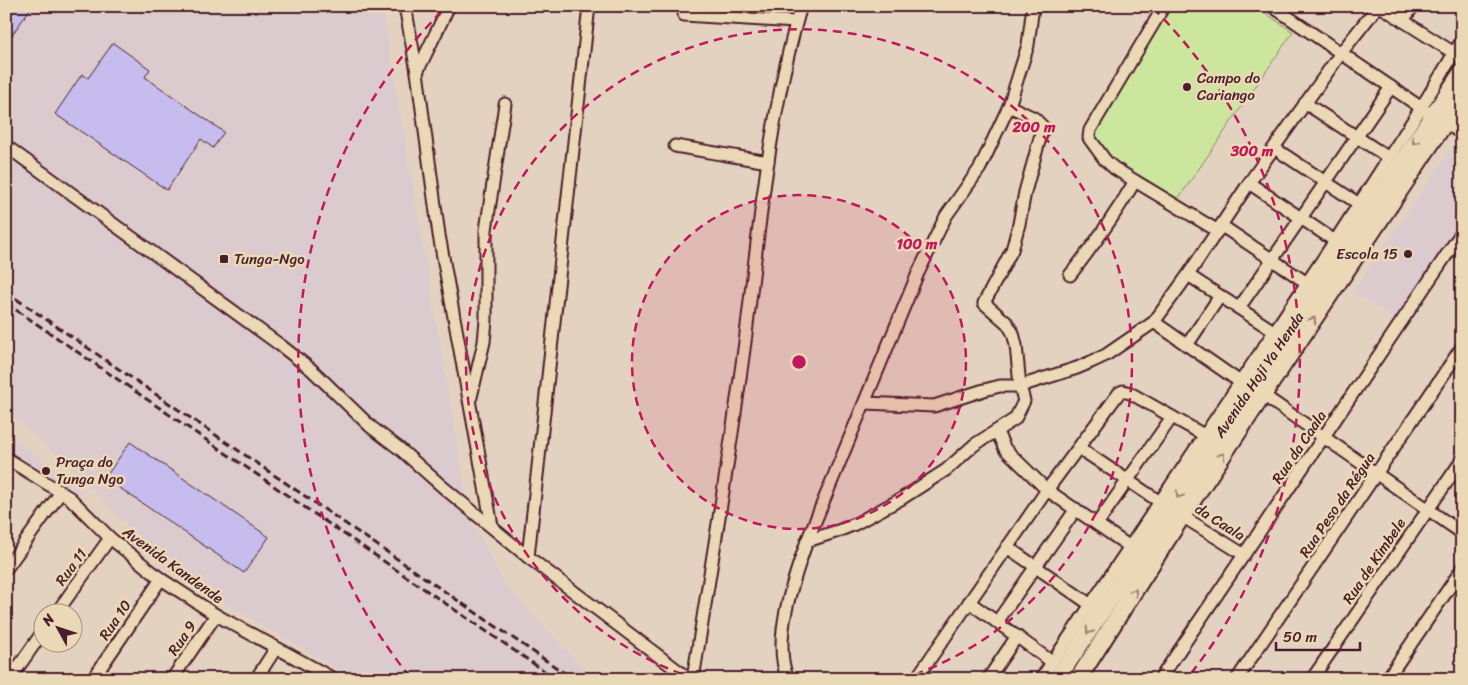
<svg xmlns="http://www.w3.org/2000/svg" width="1468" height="685" font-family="Sriracha,sans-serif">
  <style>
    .built { fill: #dbcbce }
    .green { fill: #cce79d; stroke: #8b8364 }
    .building { fill: #c6bcee; stroke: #4a1f2b }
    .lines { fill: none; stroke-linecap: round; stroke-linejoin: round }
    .minor-casing { stroke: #4a1f2b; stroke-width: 15 }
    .secondary-casing { stroke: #4a1f2b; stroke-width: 20 }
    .minor { stroke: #ebd8b6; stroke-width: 11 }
    .secondary { stroke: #ebd8b6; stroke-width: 16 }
    .rail { stroke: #4a1f2b; stroke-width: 3; stroke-dasharray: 8 4; stroke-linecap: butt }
    .oneway { stroke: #9a7c70 }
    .ring { fill: none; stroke: #c2185b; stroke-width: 2.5; stroke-dasharray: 9 6 }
    .poi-dot { fill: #4a1f2b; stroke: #ebd8b6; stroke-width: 2 }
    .labels { text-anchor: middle; stroke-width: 5; stroke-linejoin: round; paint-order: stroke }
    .poi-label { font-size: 15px; fill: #4a1f2b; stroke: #ebd8b6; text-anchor: start }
    .street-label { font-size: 15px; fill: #4a1f2b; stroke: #ebd8b6 }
    .centre { fill: #c2185b; stroke: #ebd8b6; stroke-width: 2.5 }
    .ring-label { font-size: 15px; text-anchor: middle; font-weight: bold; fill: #c2185b; stroke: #ebd8b6; stroke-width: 5; stroke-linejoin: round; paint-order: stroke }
  </style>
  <rect width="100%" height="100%" fill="#e4d2c1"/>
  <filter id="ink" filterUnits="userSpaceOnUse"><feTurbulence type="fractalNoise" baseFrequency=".02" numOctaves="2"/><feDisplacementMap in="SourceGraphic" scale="10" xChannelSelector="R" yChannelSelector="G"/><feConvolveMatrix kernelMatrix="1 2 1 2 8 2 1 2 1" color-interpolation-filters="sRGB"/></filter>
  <g filter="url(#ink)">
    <g class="built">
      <path d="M 6,6 L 382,6 L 470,518 L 506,586 L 593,679 L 355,679 L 162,567 L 145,543 L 66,463 L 6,410 Z"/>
      <path d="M 1456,142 L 1462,145 L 1462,218 L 1394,319 L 1354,291 Z"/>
      <path d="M 6,432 L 81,491 L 76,499 L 6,452 Z"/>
    </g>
    <path class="green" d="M 1172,6 L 1255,6 L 1293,32 L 1178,199 L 1084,142 Z"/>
    <g class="building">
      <path d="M 6,6 L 32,6 L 6,44 Z"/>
      <path d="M 113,43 L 150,69 L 145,77 L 224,132 L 213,148 L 201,139 L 167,190 L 55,114 L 82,74 L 88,78 Z"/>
      <path d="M 130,442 L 269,537 L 244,573 L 105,478 Z"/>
    </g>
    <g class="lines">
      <defs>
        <g id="minor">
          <path d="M 405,6 L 417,72 L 439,235 L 492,526"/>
          <path d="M 1164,6 L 1090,130 L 1089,138 L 1105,160 L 1114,168 L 1135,181 L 1218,231"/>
          <path d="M 1272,6 L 1426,111"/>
          <path d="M 1380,6 L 1454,53"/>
          <path d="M 684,15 L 796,22"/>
          <path d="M 1403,21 L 1413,6"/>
          <path d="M 417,72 L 449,6"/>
          <path d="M 1305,103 L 1389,158"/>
          <path d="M 1445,122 L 1462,134"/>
          <path d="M 6,146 L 280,345 L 312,370 L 371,427 L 400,449 L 444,488 L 528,557 L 689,679"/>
          <path d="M 675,146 L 768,162"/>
          <path d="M 1274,148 L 1359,204"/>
          <path d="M 1249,183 L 1335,241"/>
          <path d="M 1222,226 L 1307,283"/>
          <path d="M 1070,275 C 1094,245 1115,215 1135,181"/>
          <path d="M 1188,275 L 1275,332"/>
          <path d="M 1239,308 L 1391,87"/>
          <path d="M 1154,322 L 1240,382"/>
          <path d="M 1187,345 L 1220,296"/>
          <path d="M 1263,395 L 1462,533"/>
          <path d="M 471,397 L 484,342 L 486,320 L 486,230 L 505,104"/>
          <path d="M 865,403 L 934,406 L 984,390 L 1000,386 L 1020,386 L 1077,368 L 1091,362 L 1106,355 L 1154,322 L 1188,275 L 1249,183 L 1341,53 L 1378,6"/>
          <path d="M 997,432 L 1005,449 L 1047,490 L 1136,551"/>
          <path d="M 1079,448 L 1160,502"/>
          <path d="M 6,458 L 70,498 L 110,538 L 161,579 L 216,615 L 334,679"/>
          <path d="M 1182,516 L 1243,554"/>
          <path d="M 1097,524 L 1172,417"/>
          <path d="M 807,541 L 838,531 L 855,524 L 901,499 L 946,470 L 974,445 L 1015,419 L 1024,401 L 1020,386 L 1016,345 L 1013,333 L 1007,323 L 984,303 L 1012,250 L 1019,224 L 1025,192 L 1043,127 L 1034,118 L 1009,106"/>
          <path d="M 1007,547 L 1091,605"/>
          <path d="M 528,557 L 589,6"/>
          <path d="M 6,569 L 61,492"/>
          <path d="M 969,602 L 1052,662"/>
          <path d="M 57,612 L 110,538"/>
          <path d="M 997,622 L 1076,509"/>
          <path d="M 10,679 L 42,633"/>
          <path d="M 93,679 L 161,579"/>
          <path d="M 172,679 L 216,615"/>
          <path d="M 256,679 L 276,648"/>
          <path d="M 693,679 C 711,567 730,455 745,342 C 759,230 769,115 801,6"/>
          <path d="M 788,679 C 771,641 794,578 807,541 L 918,273 L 946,216 L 980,168 L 1009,106 L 1028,45 L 1033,6"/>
          <path d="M 916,679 L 1047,490 L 1119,393 L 1123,391 L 1130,393 L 1204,435"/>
          <path d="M 988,679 L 1017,636"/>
          <path d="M 1041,679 L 1335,241 L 1421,108 L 1462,40"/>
          <path d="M 1160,679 L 1462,232"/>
          <path d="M 1237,679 L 1462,347"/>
          <path d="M 1312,679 L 1462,460"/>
          <path d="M 1387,679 L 1462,569"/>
          <path d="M 1462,679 L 1462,678"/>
        </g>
        <g id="secondary">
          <path d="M 1057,679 L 1462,72"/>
          <path d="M 1078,679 L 1182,516 L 1462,97"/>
        </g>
      </defs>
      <use href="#minor" class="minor-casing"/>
      <use href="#secondary" class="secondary-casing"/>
      <use href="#minor" class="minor"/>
      <use href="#secondary" class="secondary"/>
      <g class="rail">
        <path d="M 6,292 L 573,679"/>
        <path d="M 6,303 L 556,679"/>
      </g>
    </g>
    <defs><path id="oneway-chevron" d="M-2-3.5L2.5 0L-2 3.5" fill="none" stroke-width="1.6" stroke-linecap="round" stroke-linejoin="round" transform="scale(1.25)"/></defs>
    <g class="oneway">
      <use href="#oneway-chevron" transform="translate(1415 141) rotate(124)"/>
      <use href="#oneway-chevron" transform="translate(1313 320) rotate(-56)"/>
      <use href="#oneway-chevron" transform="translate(1222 456) rotate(-56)"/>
      <use href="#oneway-chevron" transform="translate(1179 495) rotate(124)"/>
      <use href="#oneway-chevron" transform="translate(1134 592) rotate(-57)"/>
      <use href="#oneway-chevron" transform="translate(1089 631) rotate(123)"/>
    </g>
  </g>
  <circle cx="799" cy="362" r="167" fill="#c2185b" fill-opacity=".12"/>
  <g class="ring">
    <circle cx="799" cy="362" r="167"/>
    <path d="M696 679A333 333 0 1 1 902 679"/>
    <path d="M410 677A500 500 0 0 1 445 8M1153 8A500 500 0 0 1 1188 677"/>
  </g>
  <g class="poi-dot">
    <circle cx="1187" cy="87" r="5"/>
    <circle cx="1408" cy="254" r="5"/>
    <rect x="219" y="254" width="10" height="10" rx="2.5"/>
    <circle cx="46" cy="471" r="5"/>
  </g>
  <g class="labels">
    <g class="poi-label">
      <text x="1197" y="83">Campo do<tspan x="1197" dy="17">Cariango</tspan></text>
      <text x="1398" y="259" text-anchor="end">Escola 15</text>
      <text x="234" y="264">Tunga-Ngo</text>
      <text x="56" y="467">Praça do<tspan x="56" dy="17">Tunga Ngo</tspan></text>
    </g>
    <g class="street-label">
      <text transform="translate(1259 375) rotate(-56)" y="5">Avenida Hoji Ya Henda</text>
      <text transform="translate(1299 447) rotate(-56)" y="5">Rua da Caala</text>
      <text transform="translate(1337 505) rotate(-56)" y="5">Rua Peso da Régua</text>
      <text transform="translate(1220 522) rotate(32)" y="5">da Caala</text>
      <text transform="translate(1374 561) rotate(-56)" y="5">Rua de Kimbele</text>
      <text transform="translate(173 565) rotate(36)" y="5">Avenida Kandende</text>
      <text transform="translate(71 567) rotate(-54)" y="5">Rua 11</text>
      <text transform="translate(115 620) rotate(-56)" y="5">Rua 10</text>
      <text transform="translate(182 638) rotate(-56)" y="5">Rua 9</text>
    </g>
  </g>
  <circle cx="799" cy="362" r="8" class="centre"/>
  <g class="ring-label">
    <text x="1034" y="132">200 m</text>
    <text x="1252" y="156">300 m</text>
    <text x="917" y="249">100 m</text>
  </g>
  <rect width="1468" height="685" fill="none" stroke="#ebd8b6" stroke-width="25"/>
  <rect x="12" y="12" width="1443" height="660" fill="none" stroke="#4a1f2b" stroke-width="2" filter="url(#ink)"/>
  <g transform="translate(58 628) rotate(310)"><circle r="24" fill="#ebd8b6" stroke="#ab8e7e"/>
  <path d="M0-4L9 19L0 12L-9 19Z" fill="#4a1f2b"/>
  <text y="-8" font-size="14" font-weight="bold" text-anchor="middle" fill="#4a1f2b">N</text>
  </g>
  <path d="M1276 642v8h84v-8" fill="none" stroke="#4a1f2b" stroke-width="2.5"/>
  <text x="1283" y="642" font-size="15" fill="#4a1f2b" stroke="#ebd8b6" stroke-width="4" paint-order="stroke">50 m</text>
</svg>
